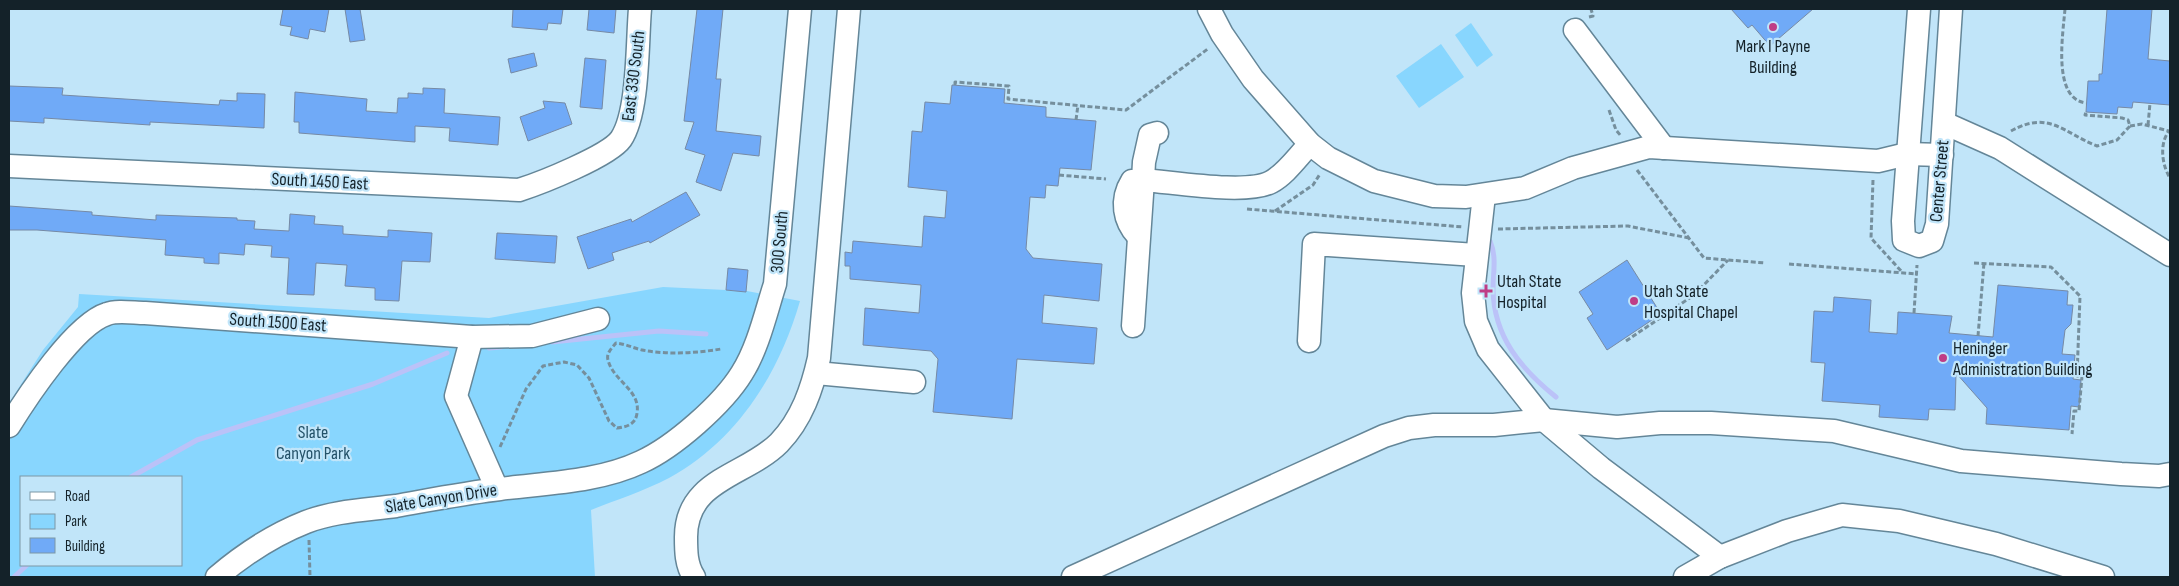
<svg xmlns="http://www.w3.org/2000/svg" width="2179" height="586" font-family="'Sofia Sans Condensed',sans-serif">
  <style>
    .green { fill: #88d6fe; fill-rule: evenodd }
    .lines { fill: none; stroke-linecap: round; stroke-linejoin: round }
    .stream { stroke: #bbc2f8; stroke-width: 5 }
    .building { fill: #70aaf7; stroke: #768aa5 }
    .minor-casing { stroke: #648698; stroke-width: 25 }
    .path { stroke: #758f9d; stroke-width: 3; stroke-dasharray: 5 2.5; stroke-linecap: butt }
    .minor { stroke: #fff; stroke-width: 22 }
    .poi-dot { fill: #bf3d86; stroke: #c1e5f9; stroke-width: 2 }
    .labels { text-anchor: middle; stroke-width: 4.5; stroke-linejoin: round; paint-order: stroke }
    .poi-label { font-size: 18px; fill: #142229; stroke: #c1e5f9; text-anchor: start }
    .street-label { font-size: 18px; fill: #142229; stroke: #c1e5f9 }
    .park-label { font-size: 18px; fill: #245269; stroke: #c1e5f9 }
  </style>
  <rect width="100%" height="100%" fill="#c1e5f9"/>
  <g class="green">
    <path d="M 1471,23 L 1493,55 L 1477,67 L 1455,35 Z"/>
    <path d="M 1441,44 L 1464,77 L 1419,108 L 1396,76 Z"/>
    <path d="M 663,287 L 747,291 L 800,301 C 779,374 737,441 669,478 C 644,491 616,500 591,510 L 595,577 L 9,577 L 9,403 L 43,350 L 78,307 L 79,294 L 489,318 ZM 21,477 L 181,477 L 181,565 L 21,565 Z"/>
  </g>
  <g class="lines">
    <g class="stream">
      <path d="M 1490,241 C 1497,257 1493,273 1493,290 C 1494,337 1521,369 1556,397"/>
      <path d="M 552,342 L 659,331 L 706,334"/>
      <path d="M 489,348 L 501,347"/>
      <path d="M 131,477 L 197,440 L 373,384 L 447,353"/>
      <path d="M 14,577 L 27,565"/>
    </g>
  </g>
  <g class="building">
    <path d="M 283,9 L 329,9 L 325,32 L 310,29 L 308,39 L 290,35 L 292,27 L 280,25 Z"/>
    <path d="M 345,9 L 360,9 L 365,40 L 350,42 Z"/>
    <path d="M 513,9 L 563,9 L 561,24 L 548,23 L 547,30 L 512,27 Z"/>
    <path d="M 589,9 L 616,9 L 614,33 L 587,30 Z"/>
    <path d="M 697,9 L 723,9 L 716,79 L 721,79 L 716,131 L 761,136 L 759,156 L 733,153 L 721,191 L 696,182 L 705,155 L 685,149 L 694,122 L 684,121 Z"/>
    <path d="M 1731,9 L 1813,9 L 1770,46 L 1752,25 L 1748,28 Z"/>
    <path d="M 2107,9 L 2152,9 L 2148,59 L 2170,61 L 2170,105 L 2133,102 L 2132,108 L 2118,107 L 2117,114 L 2086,112 L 2088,81 L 2099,81 L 2099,74 L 2102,74 Z"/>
    <path d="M 534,53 L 537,66 L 511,73 L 508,59 Z"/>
    <path d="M 585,58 L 606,60 L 602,109 L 580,107 Z"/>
    <path d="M 952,85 L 1005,89 L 1004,103 L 1046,107 L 1046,117 L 1096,121 L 1091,170 L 1060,168 L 1058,186 L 1046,185 L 1045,198 L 1030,197 L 1026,249 L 1033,258 L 1102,264 L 1099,301 L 1044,295 L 1042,323 L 1097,328 L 1094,364 L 1017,359 L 1012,419 L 933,412 L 938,359 L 931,351 L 863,345 L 865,308 L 919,313 L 921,285 L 850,279 L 850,266 L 845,266 L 845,252 L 852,253 L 853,241 L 922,247 L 924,216 L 945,218 L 947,191 L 908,187 L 912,131 L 922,132 L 925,102 L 950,104 Z"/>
    <path d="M 9,86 L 63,88 L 62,95 L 219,105 L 220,100 L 237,101 L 237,93 L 265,94 L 264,128 L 150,122 L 150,125 L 44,118 L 44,123 L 9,121 Z"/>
    <path d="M 423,88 L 445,89 L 444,113 L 500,117 L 498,145 L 449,141 L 450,128 L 415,126 L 415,142 L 299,133 L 299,122 L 294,122 L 295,92 L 367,99 L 366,111 L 397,113 L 398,98 L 408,98 L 408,93 L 423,94 Z"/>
    <path d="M 543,101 L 565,103 L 572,124 L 528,141 L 520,117 L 545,108 Z"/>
    <path d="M 686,192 L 700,215 L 650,243 L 649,241 L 612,253 L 614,260 L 588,269 L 577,237 L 631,219 L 632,222 Z"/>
    <path d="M 9,206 L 92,212 L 92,215 L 156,220 L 156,215 L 237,218 L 237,220 L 255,221 L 254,229 L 289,231 L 290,214 L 315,216 L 314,224 L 343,226 L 343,234 L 388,237 L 388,230 L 432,233 L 430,262 L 402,261 L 399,301 L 375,300 L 375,288 L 345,286 L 347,265 L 316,263 L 314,295 L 287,294 L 289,258 L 271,257 L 272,246 L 245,244 L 244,255 L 219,253 L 219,264 L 204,263 L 204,258 L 165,255 L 166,240 L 37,230 L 9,230 Z"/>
    <path d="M 497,233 L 557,236 L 555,263 L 495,259 Z"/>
    <path d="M 1627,260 L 1661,314 L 1607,350 L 1587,318 L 1593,314 L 1579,292 Z"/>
    <path d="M 728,268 L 748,270 L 746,292 L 726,290 Z"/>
    <path d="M 1998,285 L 2068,291 L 2067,305 L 2073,305 L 2071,324 L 2065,330 L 2062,354 L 2075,355 L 2073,379 L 2081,380 L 2079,407 L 2071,406 L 2069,430 L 1986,424 L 1987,408 L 1956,373 L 1955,410 L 1929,409 L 1928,420 L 1879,417 L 1880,405 L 1822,401 L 1825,363 L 1811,362 L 1814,311 L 1833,312 L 1834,297 L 1871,300 L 1869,332 L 1897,334 L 1898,312 L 1952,316 L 1949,333 L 1993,337 Z"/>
  </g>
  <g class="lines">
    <defs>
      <g id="minor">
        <path d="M 1209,9 L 1222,34 L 1253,79 L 1310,144 L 1328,158 L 1374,181 L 1434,196 L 1466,197 L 1525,188 L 1573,168 L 1649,147 L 1878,161 L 1907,154 L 1942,155"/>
        <path d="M 1919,9 L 1903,221 L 1904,240 L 1919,246 L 1932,241 L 1937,224 L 1951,9"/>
        <path d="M 1575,30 L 1664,148"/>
        <path d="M 1944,123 L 2000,148 L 2170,255"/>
        <path d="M 9,166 L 519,190 C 541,183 609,156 621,139 C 639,112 637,43 640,9"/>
        <path d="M 1484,195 L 1473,293 L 1476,321 L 1488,349 L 1544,420 L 1601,468 L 1720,557"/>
        <path d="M 1138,236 C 1124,221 1120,200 1132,181 L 1143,180 L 1144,162 L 1150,135 L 1157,133"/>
        <path d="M 1133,326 L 1143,180 C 1173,182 1247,195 1271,182 C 1286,174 1298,156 1310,144"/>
        <path d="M 472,337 L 456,396 L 497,489"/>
        <path d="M 1309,341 L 1314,244 L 1476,255"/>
        <path d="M 816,373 L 914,382"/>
        <path d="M 9,426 C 27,397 75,324 107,314 C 117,310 134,313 145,313 L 472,337 L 532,336 L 598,319"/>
        <path d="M 217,577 C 244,554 273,535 306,522 C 334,511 366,510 396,506 C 430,500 465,493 500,489 C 546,483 599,482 641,462 C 674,447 723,404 742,373 C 758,348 766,312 775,284 L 800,9"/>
        <path d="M 694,577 C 686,565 686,551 686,537 C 686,479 746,476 779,443 C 802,419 812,389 819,358 L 849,9"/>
        <path d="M 1073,577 L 1384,436 L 1409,428 L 1434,425 L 1494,425 L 1544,420 L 1617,427 L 1660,423 L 1711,423 L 1834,431 L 1961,461 L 2121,474 L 2159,476 L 2170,474"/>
        <path d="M 1685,577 L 1720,557 L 1787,531 L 1842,515 L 1899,521 L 1996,544 L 2103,577"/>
      </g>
    </defs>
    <use href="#minor" class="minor-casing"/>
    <g class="path">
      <path d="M 2065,9 C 2063,34 2052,99 2086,103"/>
      <path d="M 1589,17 L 1593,16 L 1591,9"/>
      <path d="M 955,85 L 955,82 L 1009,86 L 1008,99 L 1126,110 L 1209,48"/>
      <path d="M 1609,110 L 1616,130 L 1621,136"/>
      <path d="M 1076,120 L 1078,105"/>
      <path d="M 2148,125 L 2150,103"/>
      <path d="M 2130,126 L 2142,124 L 2169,131 C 2159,144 2162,165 2170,178"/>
      <path d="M 2011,131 C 2049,110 2062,132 2097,146 L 2117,140 L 2130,126 L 2128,120 L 2122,118 L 2085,115 L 2086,112"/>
      <path d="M 1637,170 L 1704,258 L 1765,263"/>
      <path d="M 1059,175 L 1106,179"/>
      <path d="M 1873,180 L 1871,238 L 1902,272"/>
      <path d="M 1247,209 L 1463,227"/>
      <path d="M 1275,211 L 1313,185 L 1320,174"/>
      <path d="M 1498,229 L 1628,226 L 1689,238"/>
      <path d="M 1974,263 L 2051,267 L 2080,296 L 2077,376 L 2082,376 L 2079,411 L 2074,411 L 2072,434"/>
      <path d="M 1789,264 L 1917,274"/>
      <path d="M 1914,313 L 1917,265"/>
      <path d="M 1978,336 L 1984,263"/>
      <path d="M 1626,341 L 1694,295 L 1728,260"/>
      <path d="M 500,447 L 526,389 L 543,366 L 564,362 L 577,365 L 589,378 L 609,421 L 617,428 C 627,427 636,424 637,413 C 641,390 613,381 608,360 C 606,353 612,348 616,343 C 626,344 633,348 642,350 C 667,355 697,353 721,349"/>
      <path d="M 309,540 L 310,577"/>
    </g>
    <use href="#minor" class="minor"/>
  </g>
  <g class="poi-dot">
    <circle cx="1773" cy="27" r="5"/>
    <path d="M1483.5 283.5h5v5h5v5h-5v5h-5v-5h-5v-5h5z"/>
    <circle cx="1634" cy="301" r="5"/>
    <circle cx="1943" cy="358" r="5"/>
  </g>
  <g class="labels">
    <g class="poi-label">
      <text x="1773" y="52" text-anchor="middle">Mark I Payne<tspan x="1773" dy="21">Building</tspan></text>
      <text x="1497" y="287">Utah State<tspan x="1497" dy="21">Hospital</tspan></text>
      <text x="1644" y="297">Utah State<tspan x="1644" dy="21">Hospital Chapel</tspan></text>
      <text x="1953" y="354">Heninger<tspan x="1953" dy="21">Administration Building</tspan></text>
    </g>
    <g class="street-label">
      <text transform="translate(633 76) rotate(-83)" y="6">East 330 South</text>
      <text transform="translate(320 181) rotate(3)" y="6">South 1450 East</text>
      <text transform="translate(1939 181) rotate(-85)" y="6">Center Street</text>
      <text transform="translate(779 242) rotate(-85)" y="6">300 South</text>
      <text transform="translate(278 322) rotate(4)" y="6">South 1500 East</text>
      <text transform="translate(441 498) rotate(-9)" y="6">Slate Canyon Drive</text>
    </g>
    <g class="park-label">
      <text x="313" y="438">Slate<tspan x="313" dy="21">Canyon Park</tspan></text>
    </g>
  </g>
  <rect width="2179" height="586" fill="none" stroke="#142229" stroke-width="20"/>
  <rect x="20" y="476" width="162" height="90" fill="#c1e5f9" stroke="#7c97a6"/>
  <rect x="30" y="492" width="25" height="8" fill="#ffffff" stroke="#7c97a6"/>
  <text x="65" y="501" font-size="15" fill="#142229">Road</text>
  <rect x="30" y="514" width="25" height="15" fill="#88d6fe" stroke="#7c97a6"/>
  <text x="65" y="526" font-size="15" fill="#142229">Park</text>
  <rect x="30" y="538" width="25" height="15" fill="#70aaf7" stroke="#7c97a6"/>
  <text x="65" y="551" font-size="15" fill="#142229">Building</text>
</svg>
